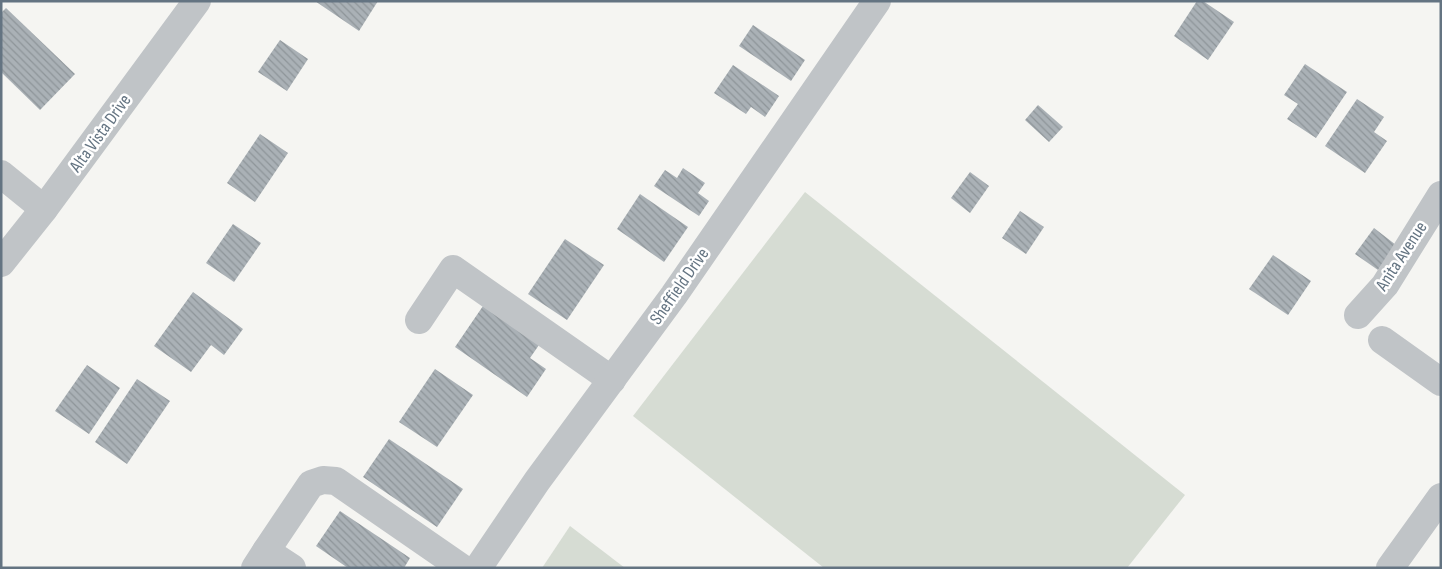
<svg xmlns="http://www.w3.org/2000/svg" width="1442" height="569" font-family="'Sofia Sans Condensed',sans-serif">
  <style>
    .green { fill: #d6dcd3 }
    .building { fill: url(#building-back-hatch) }
    .lines { fill: none; stroke-linecap: round; stroke-linejoin: round }
    .minor { stroke: #c0c4c7; stroke-width: 28 }
    .labels { text-anchor: middle; stroke-width: 5; stroke-linejoin: round; paint-order: stroke }
    .street-label { font-size: 18px; fill: #647482; stroke: #fff }
  </style>
  <defs>
    <pattern id="building-back-hatch" width="6" height="6" patternUnits="userSpaceOnUse" patternTransform="scale(1.25)"><rect width="6" height="6" fill="#aab1b6"/><path d="M-1 5l2 2M0 0l6 6M5-1l2 2" fill="none" stroke="#8e9599"/></pattern>
  </defs>
  <rect width="100%" height="100%" fill="#f5f5f2"/>
  <g class="green">
    <path d="M 805,192 L 1185,495 L 1127,568 L 824,568 L 633,416 Z"/>
    <path d="M 570,526 L 625,568 L 542,568 Z"/>
  </g>
  <g class="building">
    <path d="M 315,1 L 378,1 L 359,31 Z"/>
    <path d="M 1197,1 L 1203,1 L 1234,22 L 1208,60 L 1174,36 Z"/>
    <path d="M 6,8 L 75,74 L 40,110 L 1,72 L 1,13 Z"/>
    <path d="M 753,25 L 805,60 L 791,81 L 739,46 Z"/>
    <path d="M 280,40 L 308,59 L 287,91 L 258,72 Z"/>
    <path d="M 1305,64 L 1347,92 L 1316,138 L 1287,119 L 1298,104 L 1284,95 Z"/>
    <path d="M 733,65 L 779,96 L 765,117 L 751,107 L 746,114 L 714,93 Z"/>
    <path d="M 1357,99 L 1384,117 L 1374,132 L 1387,141 L 1365,173 L 1325,146 Z"/>
    <path d="M 1038,105 L 1063,127 L 1049,142 L 1025,120 Z"/>
    <path d="M 260,134 L 288,153 L 255,202 L 227,183 Z"/>
    <path d="M 683,168 L 705,183 L 698,193 L 709,201 L 699,216 L 654,186 L 665,170 L 677,178 Z"/>
    <path d="M 970,172 L 989,186 L 970,213 L 951,198 Z"/>
    <path d="M 640,194 L 688,227 L 664,262 L 617,229 Z"/>
    <path d="M 1020,211 L 1044,227 L 1026,254 L 1002,238 Z"/>
    <path d="M 233,224 L 261,243 L 234,282 L 206,263 Z"/>
    <path d="M 1374,228 L 1396,245 L 1378,270 L 1355,254 Z"/>
    <path d="M 565,239 L 604,265 L 567,320 L 528,294 Z"/>
    <path d="M 1273,255 L 1311,281 L 1288,315 L 1249,289 Z"/>
    <path d="M 193,292 L 243,329 L 224,355 L 211,345 L 191,372 L 154,346 Z"/>
    <path d="M 483,306 L 539,345 L 530,358 L 546,369 L 527,397 L 455,347 Z"/>
    <path d="M 87,365 L 120,388 L 89,434 L 55,411 Z"/>
    <path d="M 435,369 L 473,395 L 437,447 L 399,422 Z"/>
    <path d="M 137,379 L 170,401 L 127,464 L 95,442 Z"/>
    <path d="M 389,439 L 463,489 L 437,527 L 363,477 Z"/>
    <path d="M 340,511 L 410,558 L 404,568 L 348,568 L 316,546 Z"/>
  </g>
  <g class="lines">
    <g class="minor">
      <path d="M 1,174 L 44,209"/>
      <path d="M 1,263 L 44,209 L 197,1"/>
      <path d="M 1358,315 L 1385,285 L 1441,195"/>
      <path d="M 419,320 L 453,269 L 612,380"/>
      <path d="M 1382,340 L 1441,382"/>
      <path d="M 266,551 L 311,484 L 323,480 L 336,481 L 462,568"/>
      <path d="M 255,568 L 266,551 L 292,568"/>
      <path d="M 478,568 L 537,481 L 674,295 L 877,1"/>
      <path d="M 1390,568 L 1441,497"/>
    </g>
  </g>
  <g class="labels">
    <g class="street-label">
      <text transform="translate(100 133) rotate(-54)" y="6">Alta Vista Drive</text>
      <text transform="translate(1401 256) rotate(-57)" y="6">Anita Avenue</text>
      <text transform="translate(679 286) rotate(-55)" y="6">Sheffield Drive</text>
    </g>
  </g>
  <rect width="1442" height="569" fill="none" stroke="#647482" stroke-width="5"/>
</svg>
